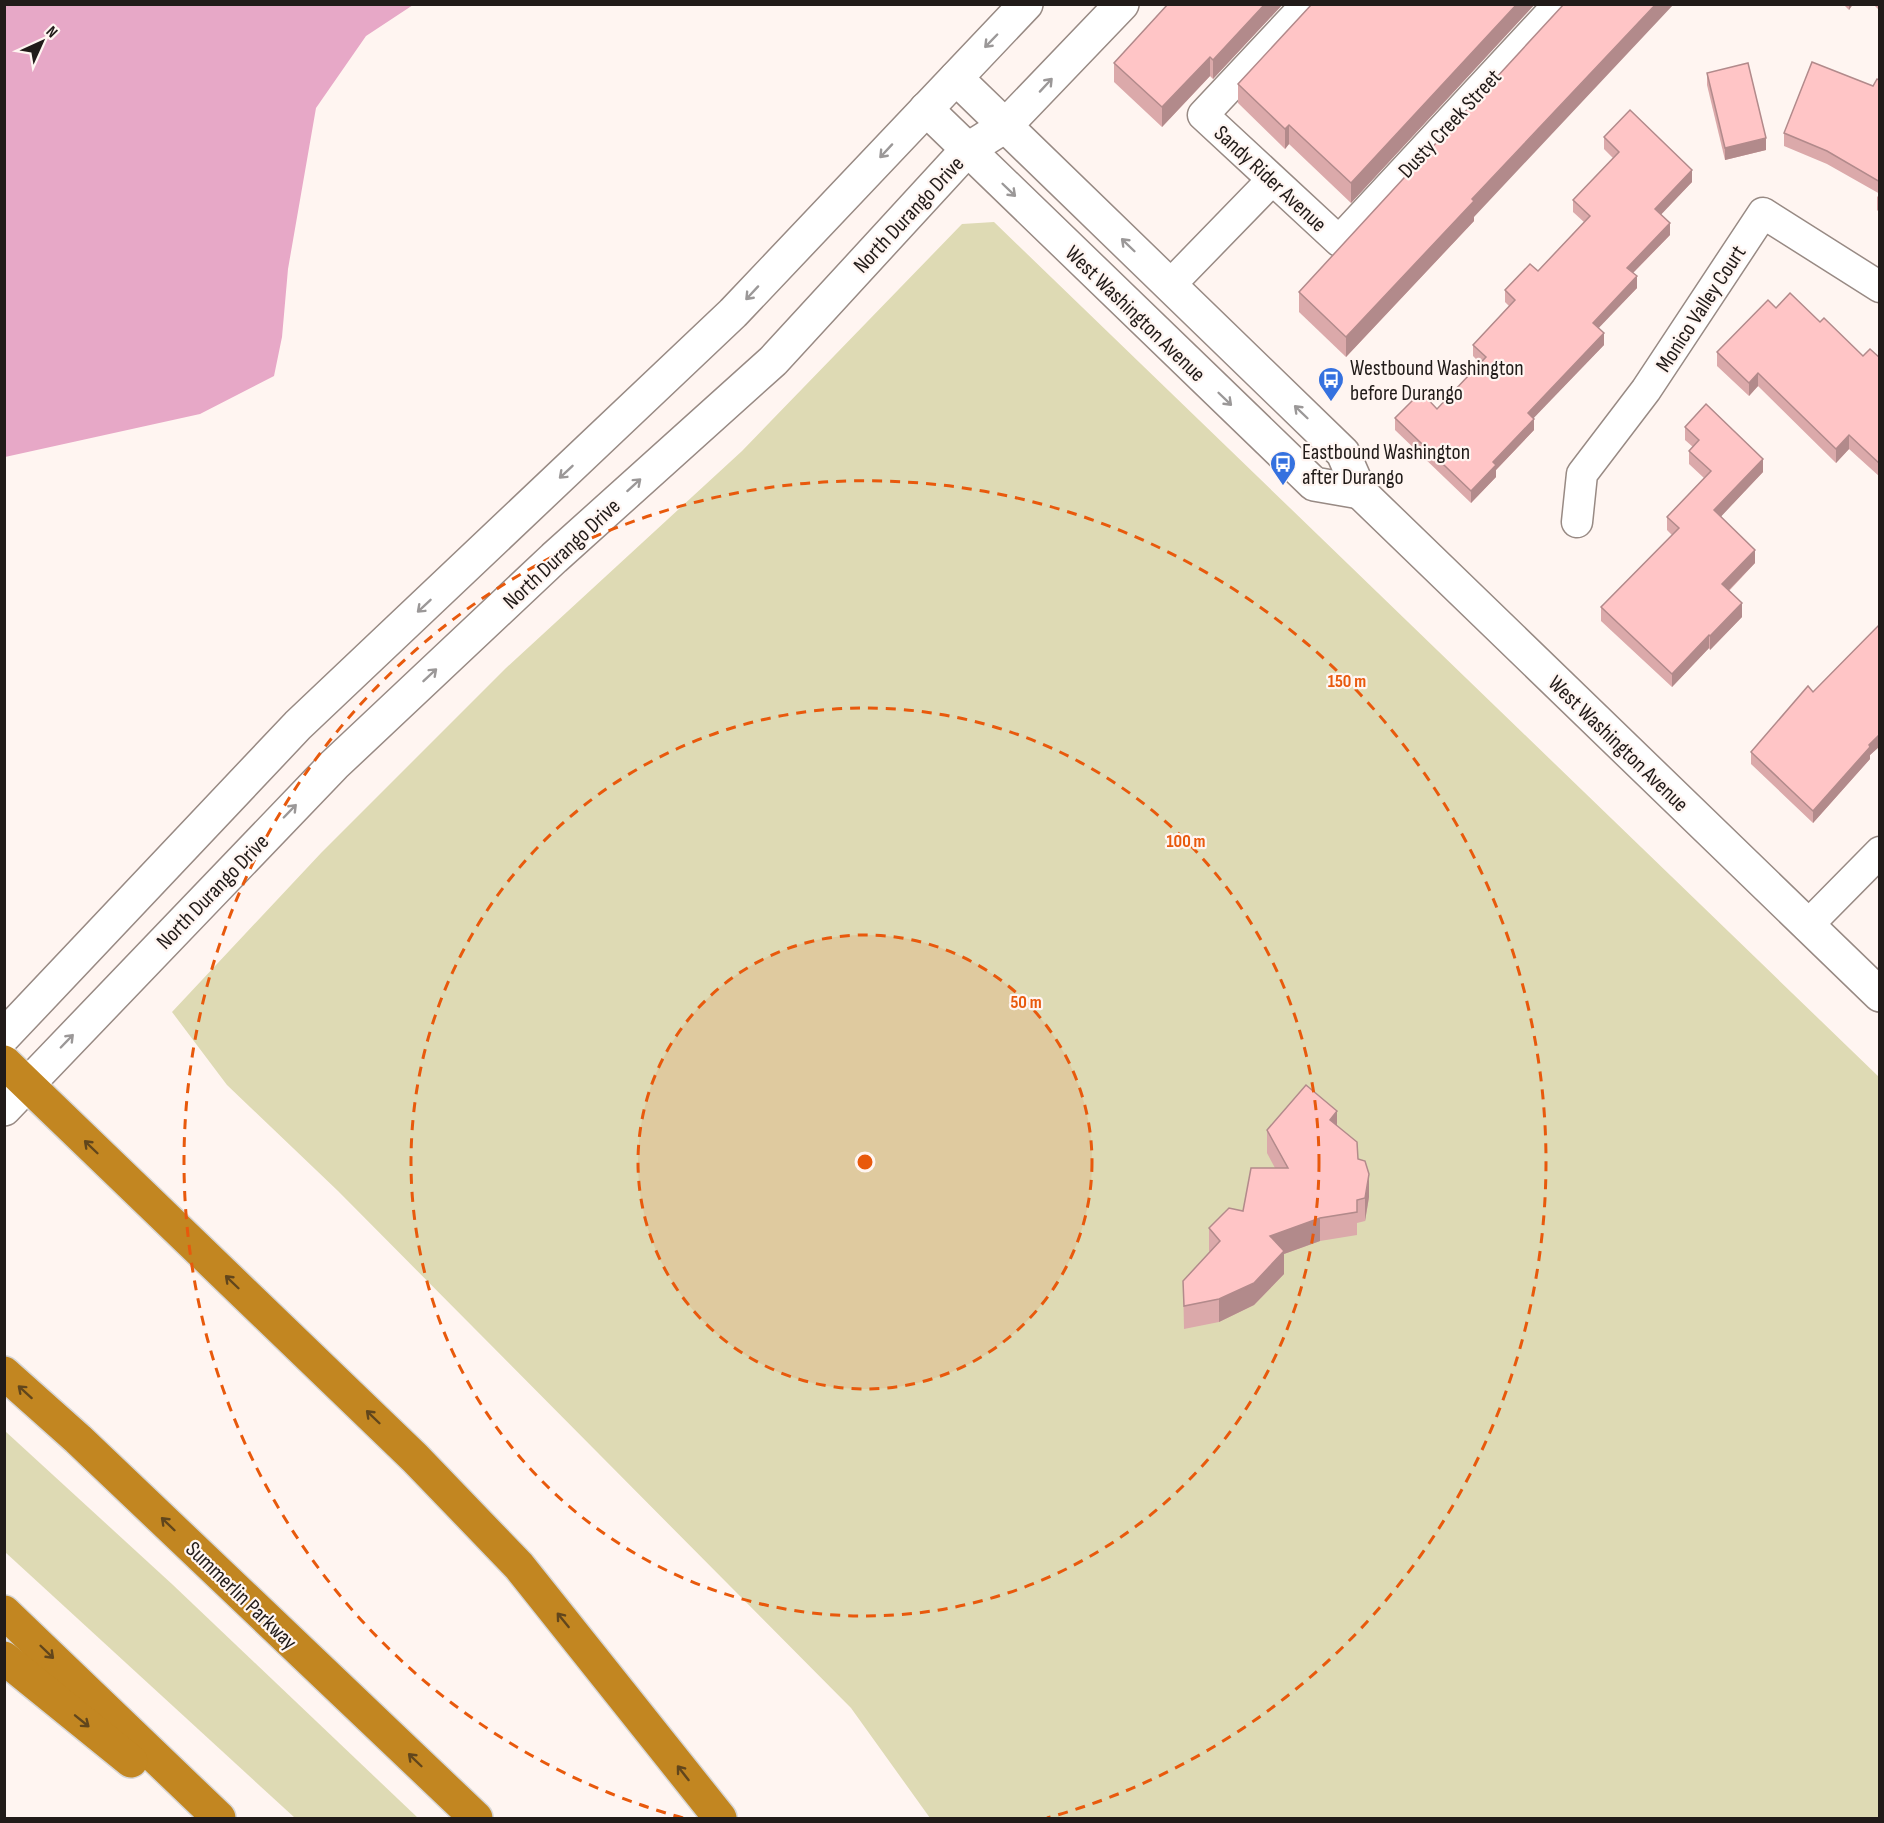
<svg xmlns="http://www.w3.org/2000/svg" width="1884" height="1823" font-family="'Sofia Sans Condensed',sans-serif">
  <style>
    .green { fill: #dedab4 }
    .water { fill: #e7a8c7 }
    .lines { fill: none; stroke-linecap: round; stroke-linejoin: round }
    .minor-casing { stroke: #988a84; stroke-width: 33 }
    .secondary-casing { stroke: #988a84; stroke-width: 36 }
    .motorway-casing { stroke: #d7d6d6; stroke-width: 36 }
    .minor { stroke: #fff; stroke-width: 30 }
    .secondary { stroke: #fff; stroke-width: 33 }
    .motorway { stroke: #c28621; stroke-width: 33 }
    .wall { fill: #dba9aa }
    .shaded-wall { fill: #b28a8b }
    .building { fill: #ffc5c6; stroke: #b28a8b; stroke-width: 1.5 }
    .oneway { stroke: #9b9898 }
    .oneway2 { stroke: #61461c }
    .ring { fill: none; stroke: #e8590c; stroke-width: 3; stroke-dasharray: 10 8 }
    .labels { text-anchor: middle; stroke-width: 4.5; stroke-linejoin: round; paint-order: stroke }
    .street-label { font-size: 22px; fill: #211b19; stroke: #fff5f1 }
    .poi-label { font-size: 22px; fill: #211b19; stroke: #fff5f1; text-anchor: start }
    .centre { fill: #e8590c; stroke: #fff5f1; stroke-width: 3 }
    .ring-label { font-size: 18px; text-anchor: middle; font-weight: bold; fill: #e8590c; stroke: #fff5f1; stroke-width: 4.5; stroke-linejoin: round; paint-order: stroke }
  </style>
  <rect width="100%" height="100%" fill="#fff5f1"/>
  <g class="green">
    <path d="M 994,222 L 1879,1077 L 1879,1818 L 930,1818 L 851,1708 L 338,1191 L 227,1085 L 172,1012 L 321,853 L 506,668 L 742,451 L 962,224 Z"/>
    <path d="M 5,1431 L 173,1585 L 418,1818 L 295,1818 L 5,1552 Z"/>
  </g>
  <path class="water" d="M 4,5 L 413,5 L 366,36 L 316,108 L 288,269 L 282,337 L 274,376 L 200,414 L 5,457 Z"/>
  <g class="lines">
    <defs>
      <g id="minor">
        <path d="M 1307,4 L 1203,115 L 1339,241 L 1559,4"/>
        <path d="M 1170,285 L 1272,180"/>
        <path d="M 1577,522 L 1582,474 L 1646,390 L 1763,213 L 1880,287"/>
        <path d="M 1807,926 L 1880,852"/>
      </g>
      <g id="secondary">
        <path d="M 956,78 L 1343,453 L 1360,492 L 1880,995"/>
        <path d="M 926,109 L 1314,484 L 1360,492"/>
        <path d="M 4,1036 L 298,725 L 733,313 L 1026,4"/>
        <path d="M 4,1109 L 334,765 L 554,558 L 773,361 L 967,150 L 1005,126 L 1122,4"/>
      </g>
      <g id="motorway">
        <path d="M 4,1062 L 415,1458 L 519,1566 L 720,1818"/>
        <path d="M 4,1373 L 78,1439 L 476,1818"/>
        <path d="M 4,1612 L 219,1818"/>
        <path d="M 4,1658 L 131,1761"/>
      </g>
    </defs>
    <use href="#minor" class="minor-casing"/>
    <use href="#secondary" class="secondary-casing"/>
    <use href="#motorway" class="motorway-casing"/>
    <use href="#minor" class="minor"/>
    <use href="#secondary" class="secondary"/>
    <use href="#motorway" class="motorway"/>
  </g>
  <g class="wall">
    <path d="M 1168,4 L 1283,4 L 1213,79 L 1210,76 L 1162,127 L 1114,82 L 1114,63 Z"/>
    <path d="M 1312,4 L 1535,4 L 1351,203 L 1289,144 L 1285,149 L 1238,103 L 1238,84 Z"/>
    <path d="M 1843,4 L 1853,4 L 1849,10 Z"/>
    <path d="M 1873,4 L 1880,4 L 1880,11 Z"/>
    <path d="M 1707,73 L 1766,150 L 1725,160 L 1707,85 Z"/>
    <path d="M 1880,81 L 1880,194 L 1827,164 L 1784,146 L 1784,133 L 1873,86 Z"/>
    <path d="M 1604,137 L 1692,182 L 1660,215 L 1670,235 L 1633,273 L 1637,288 L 1598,328 L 1604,345 L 1533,418 L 1534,430 L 1496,470 L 1496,477 L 1471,503 L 1395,430 L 1395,418 L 1437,409 L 1480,363 L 1473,356 L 1473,345 L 1509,306 L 1505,302 L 1505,290 L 1538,271 L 1584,222 L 1573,212 L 1573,200 L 1613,158 L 1604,149 Z"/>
    <path d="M 1880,194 L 1880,213 L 1877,210 L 1877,197 Z"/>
    <path d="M 1474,217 L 1474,221 L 1346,357 L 1299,312 L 1299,292 Z"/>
    <path d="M 1776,308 L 1820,322 L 1863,356 L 1880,358 L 1880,477 L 1849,449 L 1836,463 L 1758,386 L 1749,396 L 1717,366 L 1717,352 Z"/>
    <path d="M 1685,427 L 1763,472 L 1721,516 L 1755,563 L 1729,591 L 1742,617 L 1710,650 L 1709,648 L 1672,687 L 1601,621 L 1601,607 L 1672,535 L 1667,530 L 1667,517 L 1704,478 L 1689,464 L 1689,451 L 1693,447 L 1685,440 Z"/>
    <path d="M 1880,624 L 1880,746 L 1870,755 L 1870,759 L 1813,823 L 1751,764 L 1751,752 L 1813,692 Z"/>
    <path d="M 1337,1126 L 1358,1159 L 1369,1197 L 1365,1221 L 1357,1223 L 1357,1235 L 1320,1241 L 1284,1254 L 1284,1274 L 1254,1305 L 1219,1322 L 1184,1329 L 1183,1281 L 1210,1252 L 1209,1251 L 1209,1228 L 1243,1211 L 1275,1168 L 1267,1153 L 1267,1130 Z"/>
  </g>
  <g class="shaded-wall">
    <path d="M 1265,4 L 1283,4 L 1213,79 L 1213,60 Z"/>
    <path d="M 1517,4 L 1535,4 L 1351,203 L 1351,183 Z"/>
    <path d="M 1656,4 L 1674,4 L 1474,217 L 1474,221 L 1346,357 L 1346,337 L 1472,199 Z"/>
    <path d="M 1849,4 L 1853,4 L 1849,10 Z"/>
    <path d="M 1210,57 L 1210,76 L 1162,127 L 1162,107 Z"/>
    <path d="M 1289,125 L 1289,144 L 1285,149 L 1285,129 Z"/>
    <path d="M 1766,138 L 1766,150 L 1725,160 L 1725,148 Z"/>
    <path d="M 1692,170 L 1692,182 L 1655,221 L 1655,209 Z"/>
    <path d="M 1670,223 L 1670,235 L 1627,279 L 1627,268 Z"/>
    <path d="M 1637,276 L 1637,288 L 1593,334 L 1593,323 Z"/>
    <path d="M 1604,333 L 1604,345 L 1528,424 L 1528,413 Z"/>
    <path d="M 1758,373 L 1758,386 L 1749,396 L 1749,383 Z"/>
    <path d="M 1534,419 L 1534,430 L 1496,470 L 1496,477 L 1471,503 L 1471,491 L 1493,462 Z"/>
    <path d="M 1849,435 L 1849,449 L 1836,463 L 1836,449 Z"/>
    <path d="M 1763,459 L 1763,472 L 1714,524 L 1714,510 Z"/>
    <path d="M 1755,550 L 1755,563 L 1722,597 L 1722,584 Z"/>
    <path d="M 1742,603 L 1742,617 L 1710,650 L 1710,636 Z"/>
    <path d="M 1709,635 L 1709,648 L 1672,687 L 1672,674 Z"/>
    <path d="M 1880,734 L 1880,746 L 1870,755 L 1870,759 L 1813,823 L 1813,811 L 1869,745 Z"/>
    <path d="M 1337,1111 L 1337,1134 L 1330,1120 Z"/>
    <path d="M 1369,1174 L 1369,1197 L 1365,1221 L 1365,1198 Z"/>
    <path d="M 1320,1218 L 1320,1241 L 1284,1254 L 1284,1274 L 1254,1305 L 1219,1322 L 1219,1299 L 1270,1236 Z"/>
  </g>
  <g class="building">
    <path d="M 1168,4 L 1265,4 L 1213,60 L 1210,57 L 1162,107 L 1114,63 Z"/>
    <path d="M 1312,4 L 1517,4 L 1351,183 L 1289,125 L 1285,129 L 1238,84 Z"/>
    <path d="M 1564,4 L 1656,4 L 1472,199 L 1474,201 L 1346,337 L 1299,292 Z"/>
    <path d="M 1812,62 L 1873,86 L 1877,79 L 1880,81 L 1880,182 L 1827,151 L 1784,133 Z"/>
    <path d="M 1748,63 L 1766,138 L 1725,148 L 1707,73 Z"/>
    <path d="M 1630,110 L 1692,170 L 1655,209 L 1670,223 L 1627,268 L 1637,276 L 1593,323 L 1604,333 L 1528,413 L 1534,419 L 1493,462 L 1496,465 L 1471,491 L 1395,418 L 1421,392 L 1437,409 L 1486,357 L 1473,345 L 1515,300 L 1505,290 L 1530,264 L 1538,271 L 1590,216 L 1573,200 L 1619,152 L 1604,137 Z"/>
    <path d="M 1790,293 L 1820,322 L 1824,318 L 1863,356 L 1870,349 L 1880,358 L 1880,464 L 1849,435 L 1836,449 L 1758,373 L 1749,383 L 1717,352 L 1768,300 L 1776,308 Z"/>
    <path d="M 1706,404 L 1763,459 L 1714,510 L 1755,550 L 1722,584 L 1742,603 L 1710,636 L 1709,635 L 1672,674 L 1601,607 L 1679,528 L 1667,517 L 1711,471 L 1689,451 L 1699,440 L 1685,427 Z"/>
    <path d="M 1880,624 L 1880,734 L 1869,745 L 1870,747 L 1813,811 L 1751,752 L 1808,686 L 1813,692 Z"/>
    <path d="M 1306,1085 L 1337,1111 L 1330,1120 L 1357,1142 L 1358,1159 L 1365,1161 L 1369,1174 L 1365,1198 L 1357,1200 L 1357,1212 L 1320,1218 L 1270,1236 L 1284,1251 L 1254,1283 L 1219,1299 L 1184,1306 L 1183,1281 L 1220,1241 L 1209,1228 L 1229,1208 L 1243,1211 L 1251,1168 L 1288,1168 L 1267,1130 Z"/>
  </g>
  <defs><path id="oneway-shaft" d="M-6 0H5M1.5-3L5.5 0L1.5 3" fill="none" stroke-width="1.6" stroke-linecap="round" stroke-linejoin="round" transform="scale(1.5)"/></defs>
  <g class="oneway">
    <use href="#oneway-shaft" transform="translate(991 41) rotate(134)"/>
    <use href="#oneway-shaft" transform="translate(1046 85) rotate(-47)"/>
    <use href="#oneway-shaft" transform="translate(886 151) rotate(133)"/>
    <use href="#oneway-shaft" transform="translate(1009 190) rotate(44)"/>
    <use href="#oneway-shaft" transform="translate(1128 245) rotate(-136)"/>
    <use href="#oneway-shaft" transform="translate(752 293) rotate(133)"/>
    <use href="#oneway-shaft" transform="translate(1225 399) rotate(44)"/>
    <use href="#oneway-shaft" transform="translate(1301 412) rotate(-136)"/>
    <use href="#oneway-shaft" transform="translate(566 472) rotate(137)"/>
    <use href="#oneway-shaft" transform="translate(634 485) rotate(-42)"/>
    <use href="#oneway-shaft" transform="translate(424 606) rotate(137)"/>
    <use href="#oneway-shaft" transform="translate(430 675) rotate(-43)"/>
    <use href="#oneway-shaft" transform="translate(290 811) rotate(-46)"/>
    <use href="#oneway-shaft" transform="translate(67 1041) rotate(-46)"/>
  </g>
  <g class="oneway2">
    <use href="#oneway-shaft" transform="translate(91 1147) rotate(-136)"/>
    <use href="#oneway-shaft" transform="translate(232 1282) rotate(-136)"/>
    <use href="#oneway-shaft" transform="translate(25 1392) rotate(-138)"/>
    <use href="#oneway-shaft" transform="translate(373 1417) rotate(-136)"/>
    <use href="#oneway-shaft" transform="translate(168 1524) rotate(-136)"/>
    <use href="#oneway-shaft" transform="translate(563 1620) rotate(-129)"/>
    <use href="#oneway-shaft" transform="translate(47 1652) rotate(44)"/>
    <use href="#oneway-shaft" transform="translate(82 1721) rotate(39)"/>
    <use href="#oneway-shaft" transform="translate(415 1760) rotate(-136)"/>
    <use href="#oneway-shaft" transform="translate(683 1773) rotate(-128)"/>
  </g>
  <circle cx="865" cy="1162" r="227" fill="#e8590c" fill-opacity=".12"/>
  <g class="ring">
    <circle cx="865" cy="1162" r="227"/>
    <circle cx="865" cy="1162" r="454"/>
    <path d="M683 1818A681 681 0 1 1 1047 1818"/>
  </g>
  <defs>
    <symbol id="bus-pin" viewBox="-11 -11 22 30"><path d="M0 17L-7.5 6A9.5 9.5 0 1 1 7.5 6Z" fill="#3571df" stroke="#fff5f1"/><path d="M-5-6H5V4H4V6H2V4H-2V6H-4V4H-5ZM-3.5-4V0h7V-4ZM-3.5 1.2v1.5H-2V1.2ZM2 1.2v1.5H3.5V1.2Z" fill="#fff"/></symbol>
  </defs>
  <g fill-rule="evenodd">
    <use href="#bus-pin" x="1316" y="365" width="30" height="40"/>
    <use href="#bus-pin" x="1268" y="449" width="30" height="40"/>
  </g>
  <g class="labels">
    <g class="street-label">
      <text transform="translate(1449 123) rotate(-47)" y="8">Dusty Creek Street</text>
      <text transform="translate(1271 178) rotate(43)" y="8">Sandy Rider Avenue</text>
      <text transform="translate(908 214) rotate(-47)" y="8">North Durango Drive</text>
      <text transform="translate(1700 308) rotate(-57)" y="8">Monico Valley Court</text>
      <text transform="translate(1136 313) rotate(44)" y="8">West Washington Avenue</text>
      <text transform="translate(561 553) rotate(-43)" y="8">North Durango Drive</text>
      <text transform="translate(1619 743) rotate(44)" y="8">West Washington Avenue</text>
      <text transform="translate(212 891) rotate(-46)" y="8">North Durango Drive</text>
      <text transform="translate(242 1595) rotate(44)" y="8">Summerlin Parkway</text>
    </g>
    <g class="poi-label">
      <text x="1350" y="375">Westbound Washington<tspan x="1350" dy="25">before Durango</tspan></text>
      <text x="1302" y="459">Eastbound Washington<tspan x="1302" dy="25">after Durango</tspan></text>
    </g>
  </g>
  <circle cx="865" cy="1162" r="9" class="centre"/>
  <g class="ring-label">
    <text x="1347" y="687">150 m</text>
    <text x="1186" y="847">100 m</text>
    <text x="1026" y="1008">50 m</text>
  </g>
  <rect width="1884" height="1823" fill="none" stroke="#211b19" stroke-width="12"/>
  <g transform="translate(42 42) rotate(45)" stroke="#fff5f1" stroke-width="4.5" paint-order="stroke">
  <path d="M0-4.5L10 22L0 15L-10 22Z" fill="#211b19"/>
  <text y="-9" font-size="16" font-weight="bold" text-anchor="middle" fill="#211b19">N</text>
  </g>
</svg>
